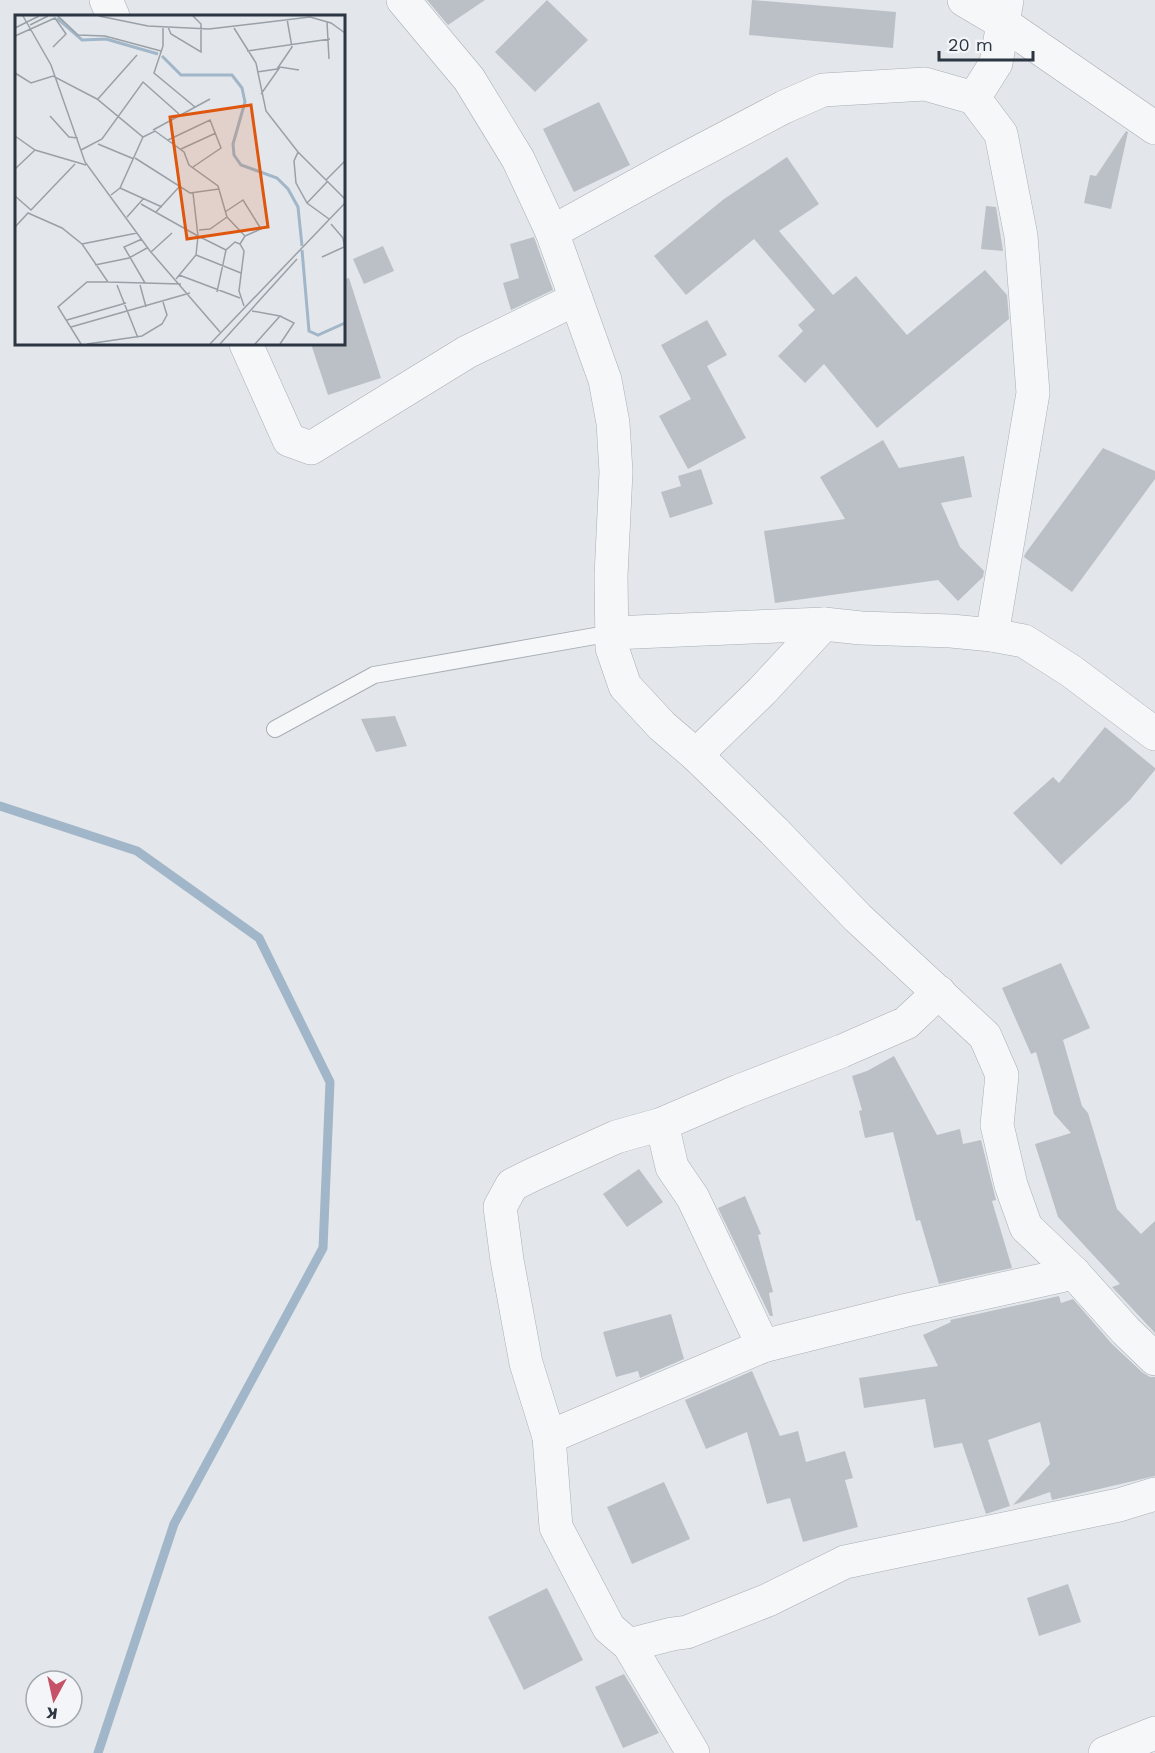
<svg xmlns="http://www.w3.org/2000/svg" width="1155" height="1753" font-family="'Work Sans',sans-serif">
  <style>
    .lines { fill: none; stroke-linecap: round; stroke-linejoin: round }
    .stream { stroke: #a1b6c8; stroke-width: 9 }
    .building { fill: #bbc0c7 }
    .lane-casing { stroke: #a8aeb5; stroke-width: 18 }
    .street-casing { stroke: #a8aeb5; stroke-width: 34 }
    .lane { stroke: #f6f7f9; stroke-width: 16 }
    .street { stroke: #f6f7f9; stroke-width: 33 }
    .inset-river { fill: none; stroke: #a1b6c8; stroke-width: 3 }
    .inset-road { fill: none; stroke: #9aa0a7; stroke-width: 1.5 }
    .view { fill: #df570f; fill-opacity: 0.15; stroke: #df570f; stroke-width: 3 }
    .inset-edge { fill: none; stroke: #2c3542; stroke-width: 3 }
  </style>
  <rect width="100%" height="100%" fill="#e3e7eb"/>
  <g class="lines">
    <path class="stream" d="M 0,806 L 137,851 L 259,938 L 330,1082 L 323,1248 L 174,1524 L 98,1753"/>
  </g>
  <g class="building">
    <path d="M 427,0 L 485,0 L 448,25 Z"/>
    <path d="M 547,0 L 588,40 L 535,92 L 495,52 Z"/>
    <path d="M 752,0 L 896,12 L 893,48 L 749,35 Z"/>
    <path d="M 599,102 L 630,165 L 574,192 L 543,129 Z"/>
    <path d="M 1126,131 L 1128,132 L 1111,209 L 1084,203 L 1090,175 L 1096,176 Z"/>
    <path d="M 787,157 L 819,204 L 779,231 L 833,295 L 856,276 L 907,335 L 985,270 L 1007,295 L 1009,319 L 877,428 L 824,364 L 805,383 L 778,356 L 803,331 L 798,325 L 815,310 L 754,239 L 686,295 L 654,256 L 724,199 Z"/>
    <path d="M 986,206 L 996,207 L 1003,251 L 981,249 Z"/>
    <path d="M 534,237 L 553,290 L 511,310 L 503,283 L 519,278 L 510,244 Z"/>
    <path d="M 383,246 L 394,271 L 364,284 L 353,259 Z"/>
    <path d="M 349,278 L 381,378 L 328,395 L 311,344 L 344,344 L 344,279 Z"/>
    <path d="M 707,320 L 727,355 L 707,366 L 746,438 L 688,469 L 659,416 L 691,399 L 661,345 Z"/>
    <path d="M 883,440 L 899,468 L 964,456 L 972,497 L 941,503 L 960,547 L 984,571 L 983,577 L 958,601 L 938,580 L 775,603 L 764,531 L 845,519 L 820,477 Z"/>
    <path d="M 1103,448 L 1155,471 L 1155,479 L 1072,592 L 1024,557 L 1025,554 Z"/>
    <path d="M 701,469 L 713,504 L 670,518 L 661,492 L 681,486 L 678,476 Z"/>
    <path d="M 395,716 L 407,746 L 376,752 L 361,719 Z"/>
    <path d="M 1105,727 L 1155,768 L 1155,770 L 1130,800 L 1061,865 L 1013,813 L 1053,777 L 1059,783 Z"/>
    <path d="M 1061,963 L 1090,1028 L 1063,1040 L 1082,1106 L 1088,1113 L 1117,1209 L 1141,1234 L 1155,1221 L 1155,1333 L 1112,1287 L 1120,1284 L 1058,1217 L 1035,1144 L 1071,1133 L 1054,1114 L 1036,1052 L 1031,1054 L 1002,988 Z"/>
    <path d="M 894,1056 L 937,1135 L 960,1129 L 963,1144 L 981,1140 L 996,1200 L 992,1201 L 1012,1268 L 939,1284 L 920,1220 L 916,1221 L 893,1132 L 865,1138 L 859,1111 L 862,1110 L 852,1076 L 867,1071 Z"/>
    <path d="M 639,1169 L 663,1202 L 627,1227 L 603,1194 Z"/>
    <path d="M 745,1196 L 761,1234 L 758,1235 L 773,1292 L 769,1293 L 773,1316 L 770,1316 L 718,1208 Z"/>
    <path d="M 1059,1296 L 1061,1303 L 1073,1299 L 1112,1344 L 1142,1372 L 1150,1377 L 1155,1377 L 1155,1476 L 1052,1500 L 1050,1492 L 1013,1505 L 1050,1464 L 1040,1422 L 988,1440 L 1010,1506 L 986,1514 L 962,1443 L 934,1448 L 925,1399 L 864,1408 L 859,1378 L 938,1366 L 923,1335 L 951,1322 L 950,1320 Z"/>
    <path d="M 671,1314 L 684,1359 L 640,1378 L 638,1371 L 616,1377 L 603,1332 Z"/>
    <path d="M 752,1371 L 780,1436 L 798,1431 L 806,1462 L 845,1451 L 853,1478 L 845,1480 L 858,1527 L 803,1542 L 790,1498 L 767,1504 L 747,1432 L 706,1449 L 685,1400 Z"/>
    <path d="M 664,1482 L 690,1539 L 632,1564 L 607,1507 Z"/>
    <path d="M 1068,1584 L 1081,1622 L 1039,1636 L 1027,1598 Z"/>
    <path d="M 547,1588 L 583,1660 L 524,1690 L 488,1617 Z"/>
    <path d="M 624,1674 L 659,1733 L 623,1748 L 595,1687 Z"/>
  </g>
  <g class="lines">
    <defs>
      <path id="lane" d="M 275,729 L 374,675 L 612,633"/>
      <g id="street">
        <path d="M 106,0 L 113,16"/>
        <path d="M 403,0 L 469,79 L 518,159 L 552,232 L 605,380 L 613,423 L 616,472 L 611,576 L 612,648 L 625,686 L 662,726 L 696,755 L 774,831 L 858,918 L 985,1036 L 1002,1075 L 997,1125 L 1011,1185 L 1026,1227 L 1074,1273 L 1126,1331 L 1155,1359"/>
        <path d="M 964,0 L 1003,23 L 996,63 L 974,98"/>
        <path d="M 1007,0 L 1003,23 L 1155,128"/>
        <path d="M 552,232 L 672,166 L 784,107 L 823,90 L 925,84 L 974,98 L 1001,134 L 1021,236 L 1033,393 L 992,635"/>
        <path d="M 246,344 L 289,440 L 311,448 L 467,352 L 576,299"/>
        <path d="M 612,633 L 824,624 L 861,628 L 951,631 L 992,635 L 1024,641 L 1071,671 L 1155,734"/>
        <path d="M 696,755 L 762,691 L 824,624"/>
        <path d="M 939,992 L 906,1023 L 842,1051 L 739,1091 L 662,1124 L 616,1137 L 532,1175 L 512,1185 L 500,1207 L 507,1260 L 526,1363 L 549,1437 L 556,1527 L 609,1628 L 629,1645 L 672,1634 L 687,1632 L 768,1600 L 845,1562 L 1119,1505 L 1155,1494"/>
        <path d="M 662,1124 L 672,1167 L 693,1198 L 763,1346"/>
        <path d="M 549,1437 L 763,1346 L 907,1310 L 1074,1273"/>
        <path d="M 629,1645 L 693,1753"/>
        <path d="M 1105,1753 L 1155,1733"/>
      </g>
    </defs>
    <use href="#lane" class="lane-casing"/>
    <use href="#street" class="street-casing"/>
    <use href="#lane" class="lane"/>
    <use href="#street" class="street"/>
  </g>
  <g transform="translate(15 15)">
    <rect width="330" height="330" fill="#e3e7eb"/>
    <path class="inset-river" d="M 42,3 L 67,25 L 91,24 L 143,39M 147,41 L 166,60 L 217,60 L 227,73 L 230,87 L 218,129 L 219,140 L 226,150 L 262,163 L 273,174 L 283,192 L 287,231M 287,235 L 294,316 L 303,320 L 330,308"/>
    <path class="inset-road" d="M 8,1 L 36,50 L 70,147 L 135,236 L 205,317M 43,1 L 63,20 L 90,21 L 146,36M 84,1 L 133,11 L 194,14 L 295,2 L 316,8 L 330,18M 312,7 L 314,44M 15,10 L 33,1M 153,12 L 156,19 L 186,37 L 186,9 L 178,1M 0,13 L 24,1M 148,13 L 148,31 L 139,58 L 180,92M 219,13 L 241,48 L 251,96 L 283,137 L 330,184M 0,21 L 40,3 L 51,19 L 38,32M 232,36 L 315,24M 242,57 L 262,54 L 277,32 L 272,4M 0,58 L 16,68 L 38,61 L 82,84 L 128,122 L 140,116 L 169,137 L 174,150 L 203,171 L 212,202 L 230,221 L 225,229 L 229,236 L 224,276 L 229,291M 246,79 L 265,52 L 284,55M 82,85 L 122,40M 35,101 L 54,122 L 63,123M 138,115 L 195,84M 0,121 L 20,135 L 71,150M 153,125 L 195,105 L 206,133 L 178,152M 83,129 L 119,144M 166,134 L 201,118M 66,135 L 87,124 L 128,67 L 164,99M 283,137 L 279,146 L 281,168 L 292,188 L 314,204M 120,143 L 175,178 L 204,174M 0,154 L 20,135M 311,165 L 330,146M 105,173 L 147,192M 178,178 L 183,221 L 211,235M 96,180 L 105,173 L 128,122M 0,181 L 16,195 L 60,149M 292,188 L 312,167M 126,189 L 183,221 L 181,240 L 161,264M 141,197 L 164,172M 210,197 L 228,185 L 246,214 L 230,221M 112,202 L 129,183M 316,209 L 328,223 L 330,236M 0,212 L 13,198 L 47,213 L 67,229 L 93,267 L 166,269M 184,215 L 195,214 L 212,202M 127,224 L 109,232 L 130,268M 67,229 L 122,218M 136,237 L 157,218M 181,240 L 226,258M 307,242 L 329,232M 80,250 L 114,243 L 132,233M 164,260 L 225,283M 102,270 L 123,323M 125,270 L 131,292M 202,277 L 211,235 L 220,227 L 225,229M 237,296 L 265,301 L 240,329M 265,301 L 279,308 L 265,329M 52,305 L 111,288M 56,312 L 175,278M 66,329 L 43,292 L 72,267 L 92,267M 72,329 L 127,321 L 147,309 L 152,300 L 148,287M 195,329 L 330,188M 205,329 L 282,244"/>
    <path class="view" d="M 236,90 L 253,212 L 172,224 L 155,102 Z"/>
    <rect width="330" height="330" class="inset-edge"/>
  </g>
  <g transform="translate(54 1699) rotate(188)"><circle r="28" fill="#f3f5f8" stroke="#a3a8af" stroke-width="1.5"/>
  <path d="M0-4.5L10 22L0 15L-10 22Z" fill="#c65268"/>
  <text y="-9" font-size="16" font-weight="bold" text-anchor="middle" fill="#2c3542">K</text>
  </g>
  <path d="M939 51v9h94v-9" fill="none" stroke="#2c3542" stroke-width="3"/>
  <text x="948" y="51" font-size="18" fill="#2c3542" stroke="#f3f5f8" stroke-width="4.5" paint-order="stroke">20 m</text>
</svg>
